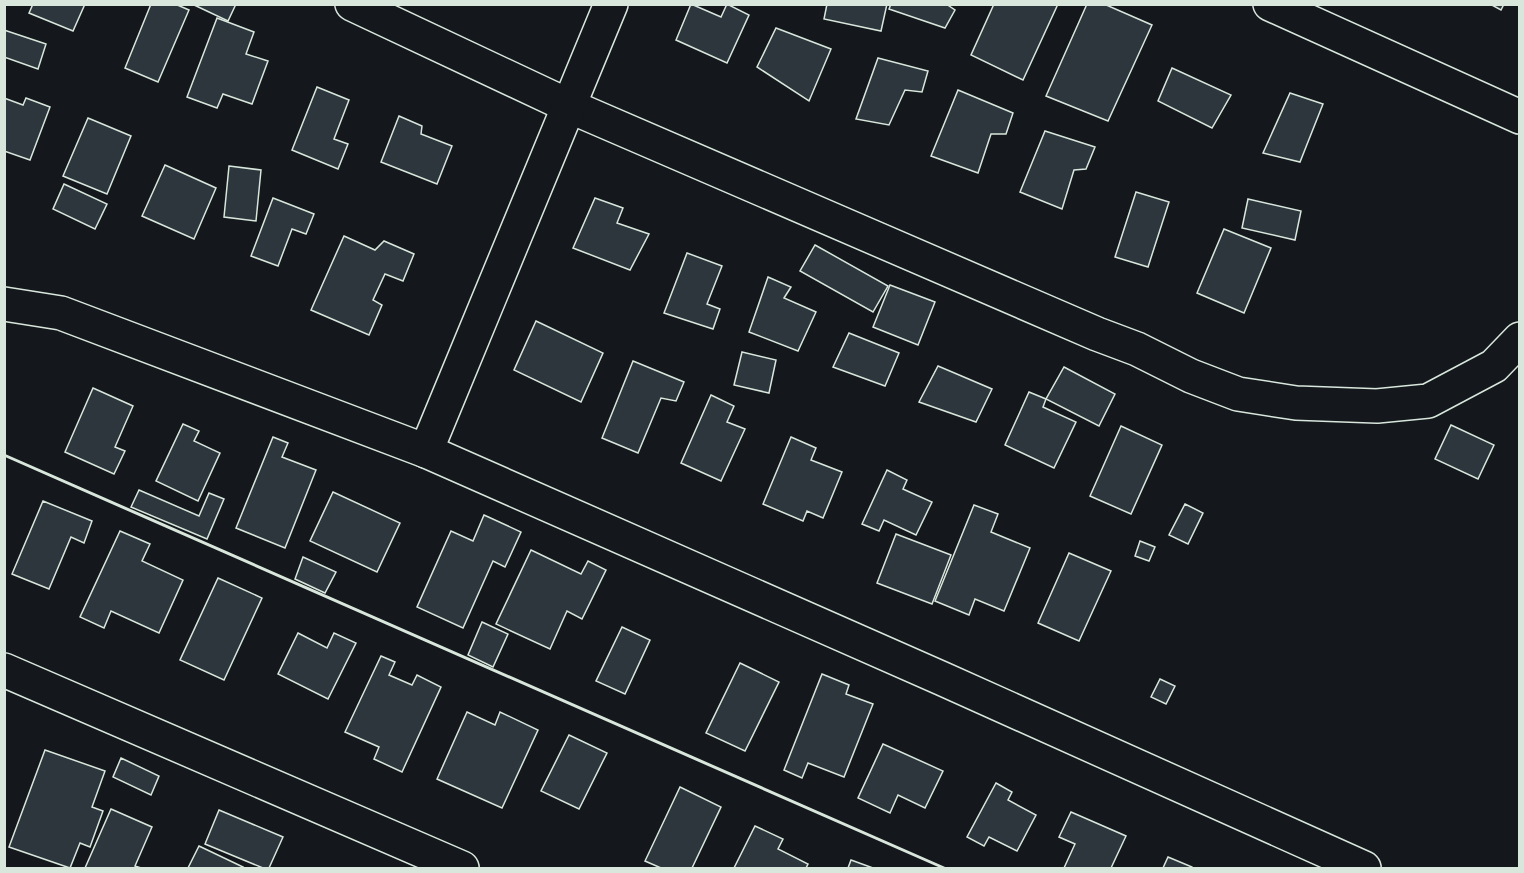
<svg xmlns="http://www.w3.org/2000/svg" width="1524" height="873" font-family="'Open Sans',sans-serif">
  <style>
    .building { fill: #2c363c; stroke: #d8e6dc; stroke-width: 1.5 }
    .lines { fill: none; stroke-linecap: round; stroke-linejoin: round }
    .minor-casing { stroke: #d8e6dc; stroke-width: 36 }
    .minor { stroke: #14181c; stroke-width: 33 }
    .wall { stroke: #d8e6dc; stroke-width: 3 }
  </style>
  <rect width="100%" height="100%" fill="#14181c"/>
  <g class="building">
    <path d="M 33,4 L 85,4 L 73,31 L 29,13 Z"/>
    <path d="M 151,4 L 175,4 L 189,10 L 158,82 L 125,68 Z"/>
    <path d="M 192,4 L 236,4 L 228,21 Z"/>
    <path d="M 691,4 L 721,17 L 727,4 L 749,15 L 727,63 L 676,40 Z"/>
    <path d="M 827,4 L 887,4 L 881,31 L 824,19 Z"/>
    <path d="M 891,4 L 946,4 L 955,10 L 945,28 L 889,9 Z"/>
    <path d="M 994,4 L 1058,4 L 1023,80 L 971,55 Z"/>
    <path d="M 1087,4 L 1104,4 L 1152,25 L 1108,121 L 1046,96 Z"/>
    <path d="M 1490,4 L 1504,4 L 1501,10 Z"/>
    <path d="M 217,18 L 254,32 L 246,54 L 268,61 L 252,104 L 223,94 L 217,108 L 187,97 Z"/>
    <path d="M 776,28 L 831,49 L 809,101 L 757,67 Z"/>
    <path d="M 4,30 L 46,44 L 38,69 L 4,57 Z"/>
    <path d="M 878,58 L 928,71 L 922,92 L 905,90 L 889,125 L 856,119 Z"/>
    <path d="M 1172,68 L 1231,95 L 1212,128 L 1158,101 Z"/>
    <path d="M 317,87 L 349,100 L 334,139 L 348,144 L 338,169 L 292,150 Z"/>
    <path d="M 958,90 L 1013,113 L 1006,134 L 991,134 L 978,173 L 931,156 Z"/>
    <path d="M 1290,93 L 1323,104 L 1300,162 L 1263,153 Z"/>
    <path d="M 4,98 L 23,105 L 26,98 L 50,107 L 30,160 L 4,151 Z"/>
    <path d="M 399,116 L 422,126 L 421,134 L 452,146 L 437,184 L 381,162 Z"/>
    <path d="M 88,118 L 131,136 L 107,194 L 63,176 Z"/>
    <path d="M 1045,131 L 1095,147 L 1086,169 L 1074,170 L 1062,209 L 1020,192 Z"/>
    <path d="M 165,165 L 216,188 L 194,239 L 142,216 Z"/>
    <path d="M 229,166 L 261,170 L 256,221 L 224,217 Z"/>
    <path d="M 64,184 L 107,204 L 95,229 L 53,209 Z"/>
    <path d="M 1136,192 L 1169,202 L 1148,267 L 1115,257 Z"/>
    <path d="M 273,198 L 314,214 L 306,234 L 292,229 L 278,266 L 251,256 Z"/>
    <path d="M 595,198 L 623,208 L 617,223 L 649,234 L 630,270 L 573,248 Z"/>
    <path d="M 1248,199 L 1301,211 L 1295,240 L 1242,228 Z"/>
    <path d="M 1224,229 L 1271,248 L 1244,313 L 1197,293 Z"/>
    <path d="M 344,236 L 375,250 L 384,241 L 414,254 L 403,281 L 385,274 L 373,300 L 382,305 L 369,335 L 311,310 Z"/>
    <path d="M 815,245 L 888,286 L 873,312 L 800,271 Z"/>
    <path d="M 687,253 L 722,266 L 707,304 L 720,309 L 713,329 L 664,313 Z"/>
    <path d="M 768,277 L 791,287 L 784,298 L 816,312 L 798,351 L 749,332 Z"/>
    <path d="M 890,285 L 935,302 L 918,345 L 873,327 Z"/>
    <path d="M 536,321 L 603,353 L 581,402 L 514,370 Z"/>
    <path d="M 849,333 L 899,353 L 885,386 L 833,367 Z"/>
    <path d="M 742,352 L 776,360 L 769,393 L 734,385 Z"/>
    <path d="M 633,361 L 684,382 L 676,401 L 661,398 L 638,453 L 602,438 Z"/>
    <path d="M 938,366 L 992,389 L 976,422 L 919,402 Z"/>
    <path d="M 1064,367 L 1115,394 L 1099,426 L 1046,399 Z"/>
    <path d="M 93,388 L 133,406 L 115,447 L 125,451 L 114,474 L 65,452 Z"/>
    <path d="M 1029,392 L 1046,399 L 1043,407 L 1076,422 L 1054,468 L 1005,445 Z"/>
    <path d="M 711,395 L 734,406 L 727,422 L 745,429 L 721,481 L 681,463 Z"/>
    <path d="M 183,424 L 199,431 L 194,441 L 220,453 L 198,501 L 156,481 Z"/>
    <path d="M 1451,425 L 1494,445 L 1478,479 L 1435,459 Z"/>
    <path d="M 1121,426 L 1162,445 L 1131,514 L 1090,496 Z"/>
    <path d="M 273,437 L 288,443 L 282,457 L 316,470 L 285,548 L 236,528 Z"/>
    <path d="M 791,437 L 816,448 L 811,460 L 842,472 L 823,518 L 807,511 L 803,521 L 763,504 Z"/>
    <path d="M 887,470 L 907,480 L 903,489 L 932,502 L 916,535 L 884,520 L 879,531 L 862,524 Z"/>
    <path d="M 139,490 L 199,516 L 209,493 L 224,499 L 207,539 L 131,507 Z"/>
    <path d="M 333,492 L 400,523 L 377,572 L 310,541 Z"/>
    <path d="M 43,501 L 92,521 L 84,543 L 71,537 L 49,589 L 12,574 Z"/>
    <path d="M 1185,504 L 1203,513 L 1188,544 L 1169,535 Z"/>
    <path d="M 974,505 L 998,514 L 991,532 L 1030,548 L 1004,611 L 975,599 L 969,615 L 935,601 Z"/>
    <path d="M 484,515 L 521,532 L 505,567 L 493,561 L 463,628 L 417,607 L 451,531 L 473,541 Z"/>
    <path d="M 120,531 L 150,544 L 142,561 L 183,580 L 159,633 L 111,611 L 104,628 L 80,617 Z"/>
    <path d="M 896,534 L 951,555 L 932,604 L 877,583 Z"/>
    <path d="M 1140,541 L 1155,547 L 1149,561 L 1135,556 Z"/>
    <path d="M 531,550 L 581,574 L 588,561 L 606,570 L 582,619 L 567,611 L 550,649 L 496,624 Z"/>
    <path d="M 1069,553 L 1111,571 L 1079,641 L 1038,623 Z"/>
    <path d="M 303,557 L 336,572 L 325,593 L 295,579 Z"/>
    <path d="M 218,578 L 262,598 L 224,680 L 180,660 Z"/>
    <path d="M 482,622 L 508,634 L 493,667 L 468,655 Z"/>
    <path d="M 622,627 L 650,640 L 625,694 L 596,681 Z"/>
    <path d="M 298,633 L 327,648 L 334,633 L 356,643 L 328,699 L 278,674 Z"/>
    <path d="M 381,656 L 395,662 L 389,675 L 412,685 L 417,675 L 441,687 L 402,772 L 374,759 L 379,747 L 345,732 Z"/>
    <path d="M 740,663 L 779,682 L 745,751 L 706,733 Z"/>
    <path d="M 822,674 L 849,685 L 846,694 L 873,704 L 844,777 L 808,763 L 802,778 L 784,770 Z"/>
    <path d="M 1160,679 L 1175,686 L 1166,704 L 1151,697 Z"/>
    <path d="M 467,712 L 495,725 L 500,712 L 538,730 L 502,808 L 437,779 Z"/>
    <path d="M 569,735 L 607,753 L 579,809 L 541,791 Z"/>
    <path d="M 883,744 L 943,771 L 925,808 L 898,795 L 890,813 L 858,798 Z"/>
    <path d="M 45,750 L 105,771 L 92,807 L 103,811 L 90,847 L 80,843 L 70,868 L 9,847 Z"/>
    <path d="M 121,758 L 159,776 L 151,795 L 113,777 Z"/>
    <path d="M 996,783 L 1012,792 L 1008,800 L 1036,815 L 1017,851 L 989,837 L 984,846 L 967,837 Z"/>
    <path d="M 680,787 L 721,807 L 692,868 L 661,868 L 645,861 Z"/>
    <path d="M 111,809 L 152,827 L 135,866 L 141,868 L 85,868 Z"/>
    <path d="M 219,810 L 283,837 L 269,868 L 263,868 L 205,844 Z"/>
    <path d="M 1071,812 L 1126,836 L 1111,868 L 1064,868 L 1075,844 L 1059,837 Z"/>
    <path d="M 755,826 L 783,839 L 778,849 L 808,864 L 806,868 L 734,868 Z"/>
    <path d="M 199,846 L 243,867 L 242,868 L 188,868 Z"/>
    <path d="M 1168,857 L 1192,867 L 1192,868 L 1163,868 Z"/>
    <path d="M 851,860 L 873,868 L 848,868 Z"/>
  </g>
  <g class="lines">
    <defs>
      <g id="minor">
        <path d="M 352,4 L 569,106 L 1097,334 L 1137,349 L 1191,376 L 1238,394 L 1296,403 L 1377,406 L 1428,401 L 1494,366 L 1520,339"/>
        <path d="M 1270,4 L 1520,117"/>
        <path d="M 4,304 L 61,313 L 426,451 L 943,679 L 1364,868"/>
        <path d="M 426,451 L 611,4"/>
        <path d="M 4,670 L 462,868"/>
      </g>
    </defs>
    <use href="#minor" class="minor-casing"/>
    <use href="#minor" class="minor"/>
    <path class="wall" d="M 4,455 L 944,868"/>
  </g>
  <rect width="1524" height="873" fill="none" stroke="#d8e6dc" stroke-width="12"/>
</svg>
